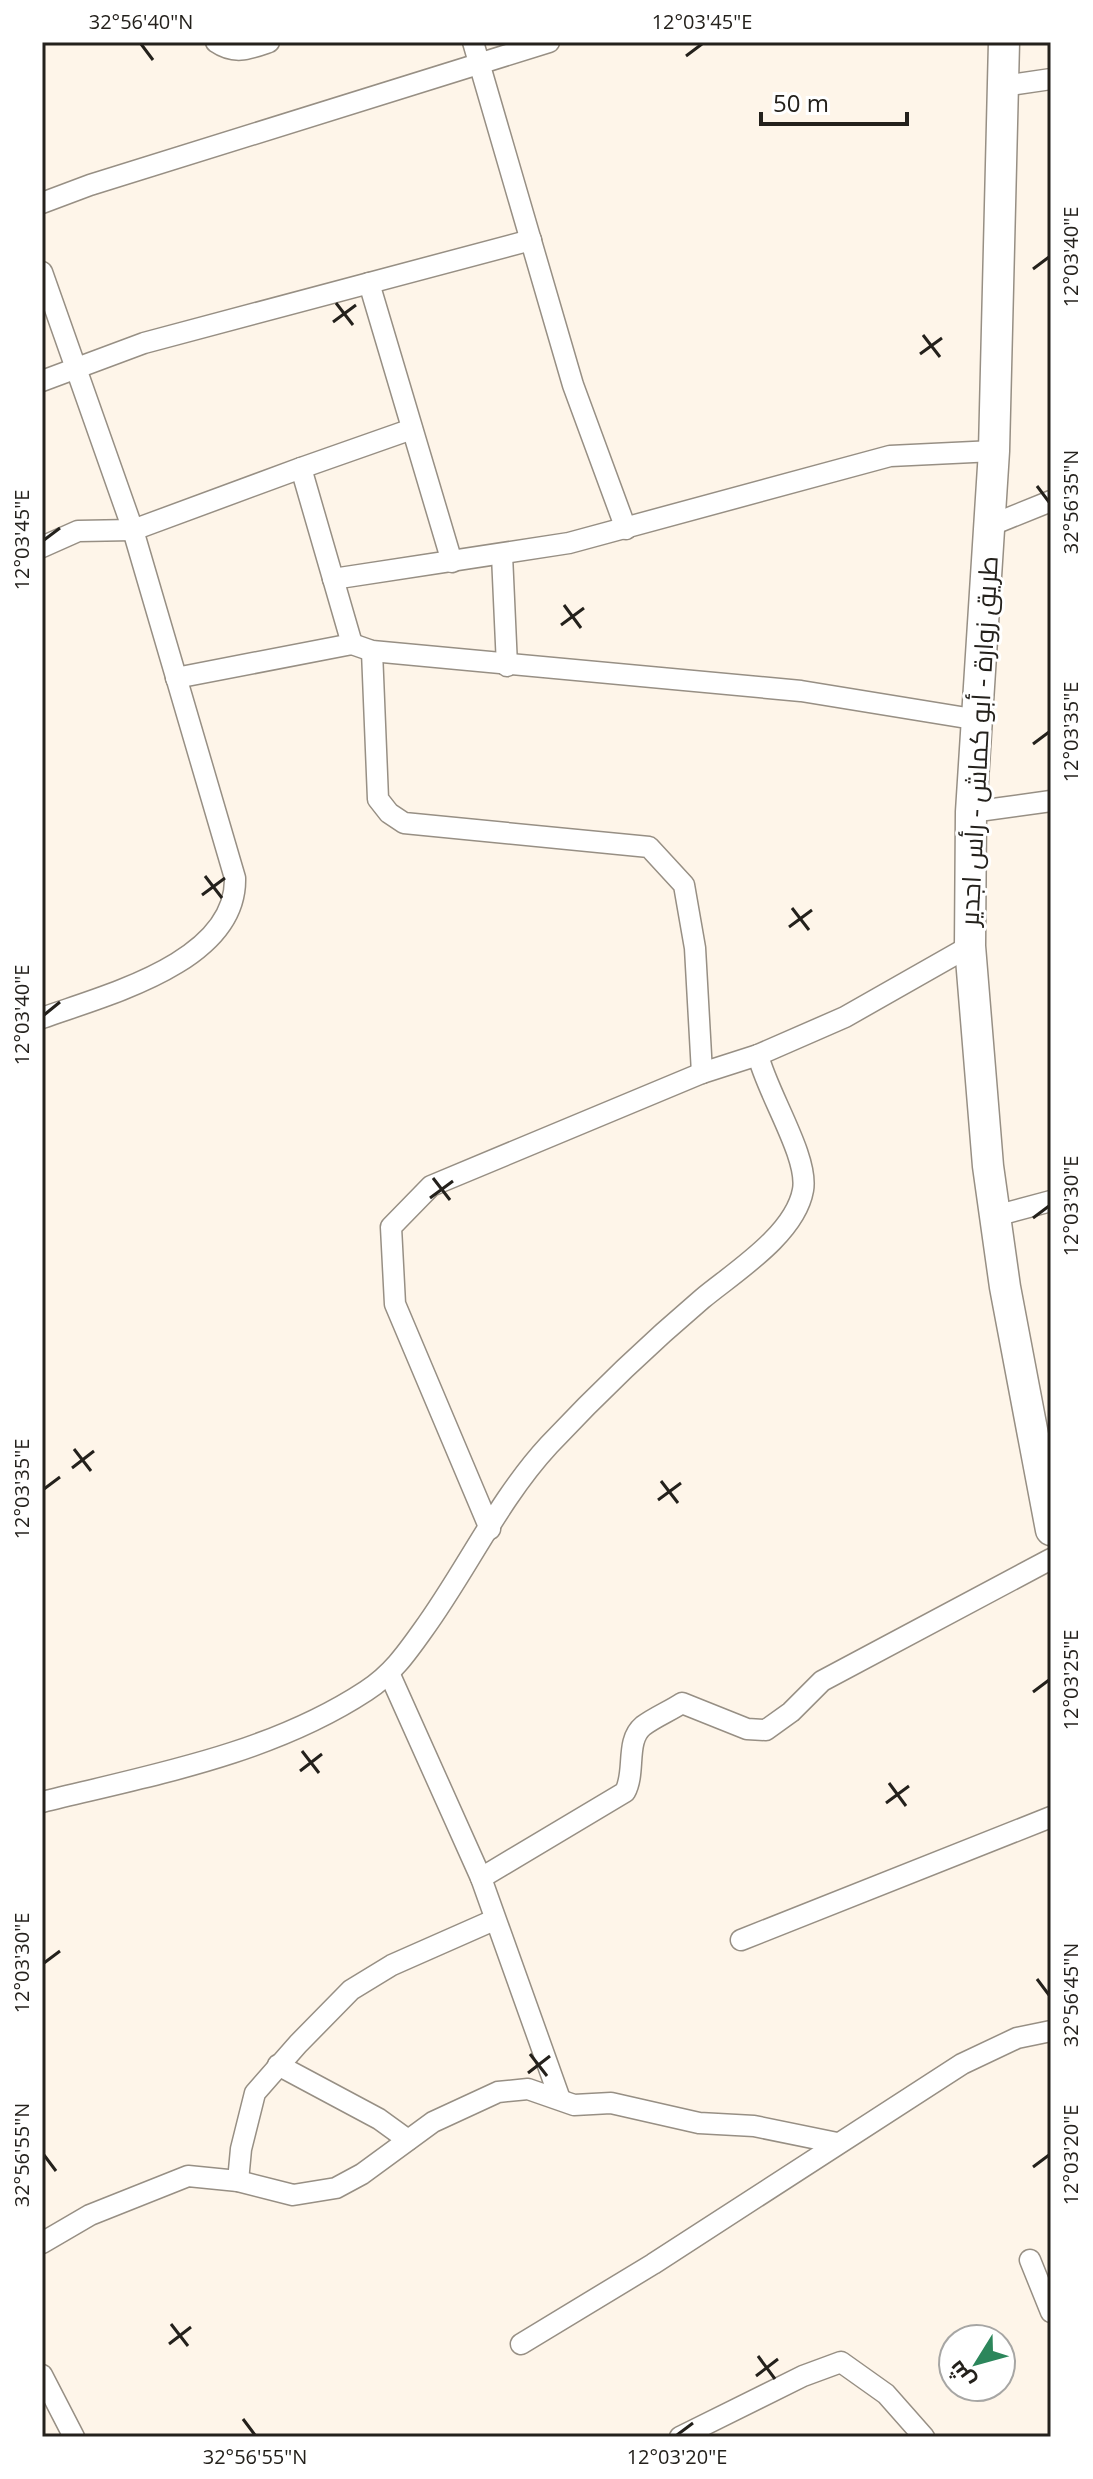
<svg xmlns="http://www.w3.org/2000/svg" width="1093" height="2479" font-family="'Open Sans',Cairo,sans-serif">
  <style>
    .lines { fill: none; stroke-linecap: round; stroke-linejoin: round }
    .street-casing { stroke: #978f84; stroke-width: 23 }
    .primary-casing { stroke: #978f84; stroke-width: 33 }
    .street { stroke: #fff; stroke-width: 20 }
    .primary { stroke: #fff; stroke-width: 30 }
    .ticks { fill: none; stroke: #24211c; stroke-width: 3 }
    .labels { text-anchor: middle; stroke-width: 6; stroke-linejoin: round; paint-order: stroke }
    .street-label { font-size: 26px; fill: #24211c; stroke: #fff }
    .neatline { fill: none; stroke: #24211c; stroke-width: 3 }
    .ticks-label { font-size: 20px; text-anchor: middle; fill: #24211c }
  </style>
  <rect width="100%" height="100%" fill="#fef5e9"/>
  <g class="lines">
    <defs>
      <g id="street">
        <path d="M 216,42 C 235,55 249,49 269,42"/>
        <path d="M 473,42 L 573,385 L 626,529"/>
        <path d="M 1004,86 L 1051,79"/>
        <path d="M 42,203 L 90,185 L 549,42"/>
        <path d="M 42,272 L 133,530 L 235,878 C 237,962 106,995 42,1018"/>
        <path d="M 369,283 L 452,562"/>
        <path d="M 42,381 L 144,343 L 531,240"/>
        <path d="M 301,468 L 412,429"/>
        <path d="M 989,526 L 1051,501"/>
        <path d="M 42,547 L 78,531 L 133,530 L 301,468 L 352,644"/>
        <path d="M 502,555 L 507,666"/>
        <path d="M 333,579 L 569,543 L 890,456 L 994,451"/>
        <path d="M 372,651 L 378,799 L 389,813 L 404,823 L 649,847 L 684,885 L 695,948 L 702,1073"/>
        <path d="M 176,678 L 352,644 L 372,651 L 801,691 L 979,720"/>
        <path d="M 971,812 L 1051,801"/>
        <path d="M 995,1216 L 1051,1201"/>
        <path d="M 490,1529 L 395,1304 L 391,1227 L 431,1186 L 702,1073 L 758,1055"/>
        <path d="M 390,1675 L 481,1878 L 560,2099"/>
        <path d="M 42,1802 C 152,1775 270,1754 366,1691 C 391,1675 406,1654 423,1630 C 466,1571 499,1499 549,1445 C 596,1395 649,1344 702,1299 C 733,1273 795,1235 803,1190 C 809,1157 767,1093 758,1055 L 845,1017 L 970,946"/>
        <path d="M 481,1878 L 625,1792 C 636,1772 625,1741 643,1726 C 655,1717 670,1711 682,1703 L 747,1729 L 766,1730 L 791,1712 L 822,1681 L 1051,1559"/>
        <path d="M 741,1940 L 1051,1817"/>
        <path d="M 278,2065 L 379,2119 L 408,2140"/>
        <path d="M 238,2181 L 241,2149 L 255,2093 L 298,2044 L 351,1990 L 392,1965 L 494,1920"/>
        <path d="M 42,2243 L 90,2215 L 188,2176 L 238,2181 L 293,2195 L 336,2188 L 362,2174 L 433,2122 L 498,2092 L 528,2089 L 574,2105 L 611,2103 L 699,2123 L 754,2126 L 837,2143"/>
        <path d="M 1030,2260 L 1051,2312"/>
        <path d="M 521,2344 L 653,2264 L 962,2064 L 1017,2038 L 1051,2031"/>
        <path d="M 42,2375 L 74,2437"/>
        <path d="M 680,2437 L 803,2376 L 841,2362 L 886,2394 L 924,2437"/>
      </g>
      <path id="primary" d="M 1004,42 L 994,451 L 971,812 L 970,946 L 988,1166 L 1005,1287 L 1051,1530"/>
    </defs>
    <use href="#street" class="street-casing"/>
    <use href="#primary" class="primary-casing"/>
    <use href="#street" class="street"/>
    <use href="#primary" class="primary"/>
  </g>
  <path class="ticks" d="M 141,44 L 153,60M 686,56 L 702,44M 1033,269 L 1049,257M 336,303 L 353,325M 333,322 L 356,305M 923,335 L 940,357M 920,354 L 942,338M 1037,486 L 1049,502M 44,540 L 60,528M 564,605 L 581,628M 561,625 L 584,608M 1033,744 L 1049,732M 205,876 L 222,898M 202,895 L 225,878M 792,908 L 809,930M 789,927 L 812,910M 44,1015 L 60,1002M 433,1178 L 450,1200M 430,1198 L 453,1181M 1033,1218 L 1049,1206M 74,1449 L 91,1471M 72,1468 L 94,1451M 661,1481 L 678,1503M 44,1489 L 60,1477M 658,1500 L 681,1483M 1033,1692 L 1049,1680M 302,1751 L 319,1773M 300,1771 L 322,1754M 889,1783 L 906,1806M 886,1803 L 909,1786M 44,1963 L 60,1951M 1037,1979 L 1049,1995M 530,2054 L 547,2076M 528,2073 L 550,2056M 44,2155 L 56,2171M 1033,2167 L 1049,2155M 171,2324 L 188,2346M 169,2344 L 191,2327M 758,2356 L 775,2379M 756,2376 L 778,2359M 243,2419 L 255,2435M 677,2435 L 693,2423"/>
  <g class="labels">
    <g class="street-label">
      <text transform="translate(979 741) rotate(-87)" y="9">طريق زوارة - أبو كماش - رأس اجدير</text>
    </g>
  </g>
  <rect width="1093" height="2479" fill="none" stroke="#ffffff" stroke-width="88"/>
  <g transform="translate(977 2363) rotate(233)"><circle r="38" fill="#ffffff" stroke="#a7a6a4" stroke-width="2"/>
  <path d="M0-6L14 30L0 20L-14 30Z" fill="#2c865b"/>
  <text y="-12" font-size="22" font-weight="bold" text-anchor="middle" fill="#24211c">ش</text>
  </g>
  <path d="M761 112v12h146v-12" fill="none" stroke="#24211c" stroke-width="4"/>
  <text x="773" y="112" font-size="24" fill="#24211c" stroke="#ffffff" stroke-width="6" paint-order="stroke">50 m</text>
  <rect x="44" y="44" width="1005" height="2391" class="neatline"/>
  <g class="ticks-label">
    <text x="141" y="29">32°56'40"N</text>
    <text x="702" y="29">12°03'45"E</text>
    <text transform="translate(1071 257) rotate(-90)" y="7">12°03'40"E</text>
    <text transform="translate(1071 502) rotate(-90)" y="7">32°56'35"N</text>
    <text transform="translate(22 540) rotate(-90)" y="7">12°03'45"E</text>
    <text transform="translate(1071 732) rotate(-90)" y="7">12°03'35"E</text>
    <text transform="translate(22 1015) rotate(-90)" y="7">12°03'40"E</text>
    <text transform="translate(1071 1206) rotate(-90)" y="7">12°03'30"E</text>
    <text transform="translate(22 1489) rotate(-90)" y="7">12°03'35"E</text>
    <text transform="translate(1071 1680) rotate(-90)" y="7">12°03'25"E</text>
    <text transform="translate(22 1963) rotate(-90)" y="7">12°03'30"E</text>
    <text transform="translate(1071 1995) rotate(-90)" y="7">32°56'45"N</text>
    <text transform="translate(1071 2155) rotate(-90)" y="7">12°03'20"E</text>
    <text transform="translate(22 2155) rotate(-90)" y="7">32°56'55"N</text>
    <text x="255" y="2464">32°56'55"N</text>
    <text x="677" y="2464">12°03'20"E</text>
  </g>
</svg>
